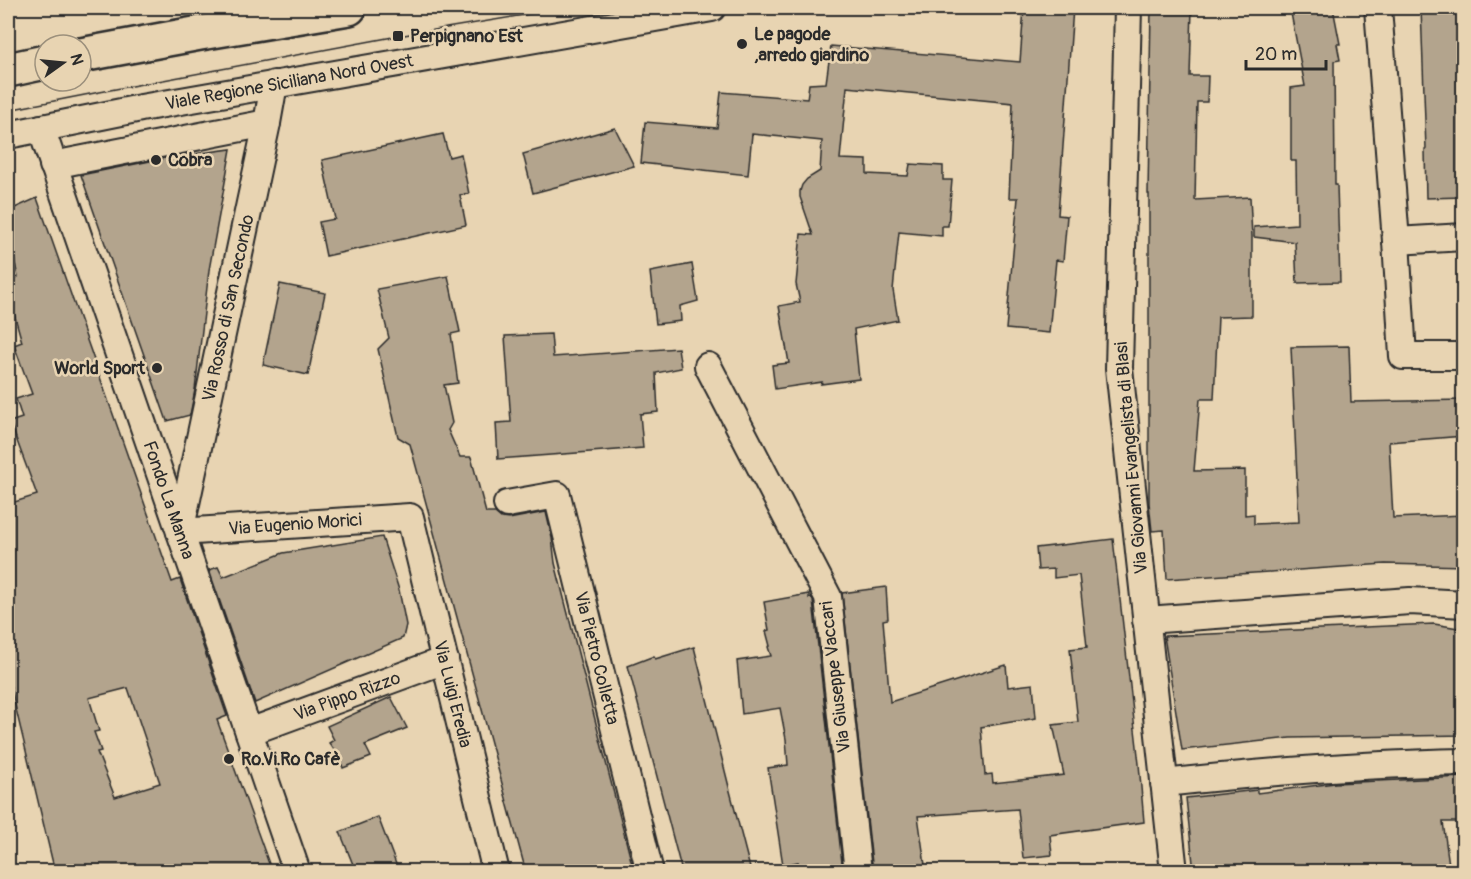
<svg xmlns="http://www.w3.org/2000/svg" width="1471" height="879" font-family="Pangolin,sans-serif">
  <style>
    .building { fill: #b3a48d; stroke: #2b2b2b; stroke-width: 1.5; fill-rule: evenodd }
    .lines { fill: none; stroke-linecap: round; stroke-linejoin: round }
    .minor-casing { stroke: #2b2b2b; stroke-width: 30 }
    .major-casing { stroke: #2b2b2b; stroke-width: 38 }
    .minor { stroke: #e8d4b2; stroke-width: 26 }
    .major { stroke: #e8d4b2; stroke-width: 33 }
    .tram { stroke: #2b2b2b; stroke-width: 1.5 }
    .poi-dot { fill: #2b2b2b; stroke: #e8d4b2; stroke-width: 2 }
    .labels { text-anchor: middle; stroke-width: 5; stroke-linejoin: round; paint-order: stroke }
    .poi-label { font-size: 18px; font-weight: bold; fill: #2b2b2b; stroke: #e8d4b2; text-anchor: start }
    .street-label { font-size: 18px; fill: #2b2b2b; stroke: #e8d4b2 }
  </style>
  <rect width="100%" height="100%" fill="#e8d4b2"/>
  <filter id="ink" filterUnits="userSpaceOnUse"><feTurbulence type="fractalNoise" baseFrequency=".0167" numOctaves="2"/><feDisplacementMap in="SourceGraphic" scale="12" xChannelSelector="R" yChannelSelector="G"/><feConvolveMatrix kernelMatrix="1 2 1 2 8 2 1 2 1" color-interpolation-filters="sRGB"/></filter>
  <g filter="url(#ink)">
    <g class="building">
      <path d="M 1024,8 L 1073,8 L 1058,215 L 1067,216 L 1063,261 L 1056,260 L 1049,333 L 1006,329 L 1018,198 L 1009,198 L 1013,103 L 847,87 L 840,159 L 867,160 L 867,174 L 908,176 L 910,164 L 943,166 L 943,180 L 952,180 L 948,226 L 942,226 L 942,236 L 899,232 L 893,290 L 898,320 L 854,329 L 859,379 L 821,384 L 822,382 L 775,389 L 772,365 L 789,363 L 779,306 L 800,302 L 796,284 L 801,234 L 813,235 L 800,197 L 800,191 L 802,185 L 807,179 L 820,171 L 822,141 L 752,134 L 748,175 L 641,163 L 645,122 L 717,128 L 721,92 L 807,99 L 809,84 L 826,83 L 831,46 L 1020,62 Z"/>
      <path d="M 1151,8 L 1192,8 L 1190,76 L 1208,76 L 1207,102 L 1197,102 L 1195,200 L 1250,197 L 1252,237 L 1252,316 L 1218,317 L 1214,399 L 1200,399 L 1194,471 L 1245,470 L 1245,515 L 1254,514 L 1254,524 L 1299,522 L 1291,347 L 1349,346 L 1351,402 L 1464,400 L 1464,436 L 1389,442 L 1393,518 L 1464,515 L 1464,566 L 1385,564 L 1167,579 L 1164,530 L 1152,531 L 1149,503 L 1149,194 L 1148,194 Z"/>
      <path d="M 1290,8 L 1333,8 L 1340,44 L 1337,44 L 1340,60 L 1334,61 L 1335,185 L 1337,185 L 1340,282 L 1297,283 L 1295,242 L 1254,237 L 1254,227 L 1297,224 L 1296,161 L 1291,161 L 1291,88 L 1305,86 Z"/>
      <path d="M 1421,8 L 1464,8 L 1464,197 L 1426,198 L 1425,149 L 1426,149 Z"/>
      <path d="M 615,128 L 634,166 L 533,193 L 523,154 Z"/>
      <path d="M 443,134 L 449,157 L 461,154 L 469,194 L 460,195 L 466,225 L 326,256 L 319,222 L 335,219 L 322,160 Z"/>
      <path d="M 231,149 L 209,270 L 195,390 L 190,415 L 167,421 L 81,175 L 165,158 Z"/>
      <path d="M 37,198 L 172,582 L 180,579 L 227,716 L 217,720 L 272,872 L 55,872 L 8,676 L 8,504 L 37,495 L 10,422 L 22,418 L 16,399 L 32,394 L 14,345 L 22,342 L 8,292 L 8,280 L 18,277 L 8,230 L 8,211 ZM 128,688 L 160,783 L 115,797 L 97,752 L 101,751 L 94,732 L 99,731 L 89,698 Z"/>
      <path d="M 692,264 L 698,301 L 680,306 L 681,321 L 656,324 L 650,272 Z"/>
      <path d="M 448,276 L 460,332 L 451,334 L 458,383 L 444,385 L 452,423 L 448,430 L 460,457 L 471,457 L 486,513 L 495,513 L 501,518 L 509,519 L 546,512 L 552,538 L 555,563 L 634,872 L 526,872 L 410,444 L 398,437 L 378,349 L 389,338 L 377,289 Z"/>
      <path d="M 280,284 L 325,293 L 308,375 L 263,365 Z"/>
      <path d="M 551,334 L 553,357 L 678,348 L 681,368 L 656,373 L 658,412 L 640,414 L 643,448 L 498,459 L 496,423 L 511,422 L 505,336 Z"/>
      <path d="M 382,537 L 399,590 L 406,625 L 403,638 L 255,703 L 209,570 L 218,567 L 223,577 L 283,553 Z"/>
      <path d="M 1113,539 L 1139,764 L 1144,822 L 1050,835 L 1052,855 L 1023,858 L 1018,809 L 918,816 L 926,872 L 873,872 L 842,593 L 886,587 L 888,619 L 883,620 L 890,702 L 1006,665 L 1008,687 L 1033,684 L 1036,718 L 981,727 L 985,775 L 992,774 L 993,783 L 1064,775 L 1053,725 L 1078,722 L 1070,649 L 1087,647 L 1079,575 L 1054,578 L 1054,569 L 1038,570 L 1036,548 Z"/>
      <path d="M 809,594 L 809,598 L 811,597 L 813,601 L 843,872 L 799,872 L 798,862 L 783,865 L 768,768 L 788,765 L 786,739 L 780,708 L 742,714 L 737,661 L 771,656 L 768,647 L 770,646 L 766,631 L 769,630 L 764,602 Z"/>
      <path d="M 1434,624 L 1464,629 L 1464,735 L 1290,738 L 1182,750 L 1164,636 Z"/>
      <path d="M 694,647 L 730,791 L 751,872 L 682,872 L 628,666 L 654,656 L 655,659 Z"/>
      <path d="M 391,697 L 407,728 L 365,745 L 371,757 L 343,768 L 339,756 L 329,743 L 334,740 L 327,726 Z"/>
      <path d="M 1464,777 L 1464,822 L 1443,822 L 1450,872 L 1292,872 L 1291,867 L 1252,872 L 1194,872 L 1186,798 L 1257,790 L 1257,793 L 1335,783 Z"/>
      <path d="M 378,817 L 399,872 L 356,872 L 340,832 Z"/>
    </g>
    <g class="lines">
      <defs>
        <g id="minor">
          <path d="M 1128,8 L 1119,368 L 1174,872"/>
          <path d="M 1378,8 L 1396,241 L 1403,356 L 1464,356"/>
          <path d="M 274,84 L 267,123 L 180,532 L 410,517 L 496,872"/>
          <path d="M 41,128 L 297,872"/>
          <path d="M 8,135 L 141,108 L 712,8"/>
          <path d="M 53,165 L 267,123"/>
          <path d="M 1396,241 L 1464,237"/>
          <path d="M 708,366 L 828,597 L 858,872"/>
          <path d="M 507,504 L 557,495 L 650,872"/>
          <path d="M 1146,620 L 1410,601 L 1464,604"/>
          <path d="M 249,732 L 445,660"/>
          <path d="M 1164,783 C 1264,772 1363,764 1464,762"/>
        </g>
        <g id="major">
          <path d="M 81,55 L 200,33 L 349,8"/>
          <path d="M 8,70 L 45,62"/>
        </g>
      </defs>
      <use href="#minor" class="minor-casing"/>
      <use href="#major" class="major-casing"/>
      <use href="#minor" class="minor"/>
      <use href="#major" class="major"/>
      <path class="tram" d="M 8,110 L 105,91 L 398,36 L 566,8"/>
    </g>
  </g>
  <g class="poi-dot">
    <rect x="392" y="30" width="12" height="12" rx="3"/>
    <circle cx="742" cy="44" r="6"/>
    <circle cx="156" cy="160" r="6"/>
    <circle cx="157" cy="368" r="6"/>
    <circle cx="229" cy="759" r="6"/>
  </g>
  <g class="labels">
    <g class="poi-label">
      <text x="754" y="40">Le pagode<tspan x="754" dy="21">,arredo giardino</tspan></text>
      <text x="410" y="42">Perpignano Est</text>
      <text x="168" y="166">Cobra</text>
      <text x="145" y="374" text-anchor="end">World Sport</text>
      <text x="241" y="765">Ro.Vi.Ro Cafè</text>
    </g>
    <g class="street-label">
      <text transform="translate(289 82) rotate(-10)" y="6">Viale Regione Siciliana Nord Ovest</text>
      <text transform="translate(228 308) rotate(-78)" y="6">Via Rosso di San Secondo</text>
      <text transform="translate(1131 458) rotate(-95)" y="6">Via Giovanni Evangelista di Blasi</text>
      <text transform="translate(169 500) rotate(71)" y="6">Fondo La Manna</text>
      <text transform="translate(295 524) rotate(-4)" y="6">Via Eugenio Morici</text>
      <text transform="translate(597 658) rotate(76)" y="6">Via Pietro Colletta</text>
      <text transform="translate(835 677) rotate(-97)" y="6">Via Giuseppe Vaccari</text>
      <text transform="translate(453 694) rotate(76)" y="6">Via Luigi Eredia</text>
      <text transform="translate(347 696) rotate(-20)" y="6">Via Pippo Rizzo</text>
    </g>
  </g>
  <rect width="1471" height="879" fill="none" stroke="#e8d4b2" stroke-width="30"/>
  <rect x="15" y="15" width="1441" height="849" fill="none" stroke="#2b2b2b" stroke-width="2" filter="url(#ink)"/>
  <g transform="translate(63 63) rotate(75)"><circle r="28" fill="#e8d4b2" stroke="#9c907c" stroke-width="1.5"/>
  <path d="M0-4.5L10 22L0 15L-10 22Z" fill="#2b2b2b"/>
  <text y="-9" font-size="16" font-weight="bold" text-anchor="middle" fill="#2b2b2b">N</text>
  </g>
  <path d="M1246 60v9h80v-9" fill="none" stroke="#2b2b2b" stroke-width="3"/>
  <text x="1255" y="60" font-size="18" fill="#2b2b2b" stroke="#e8d4b2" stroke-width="4.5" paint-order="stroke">20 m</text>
</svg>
